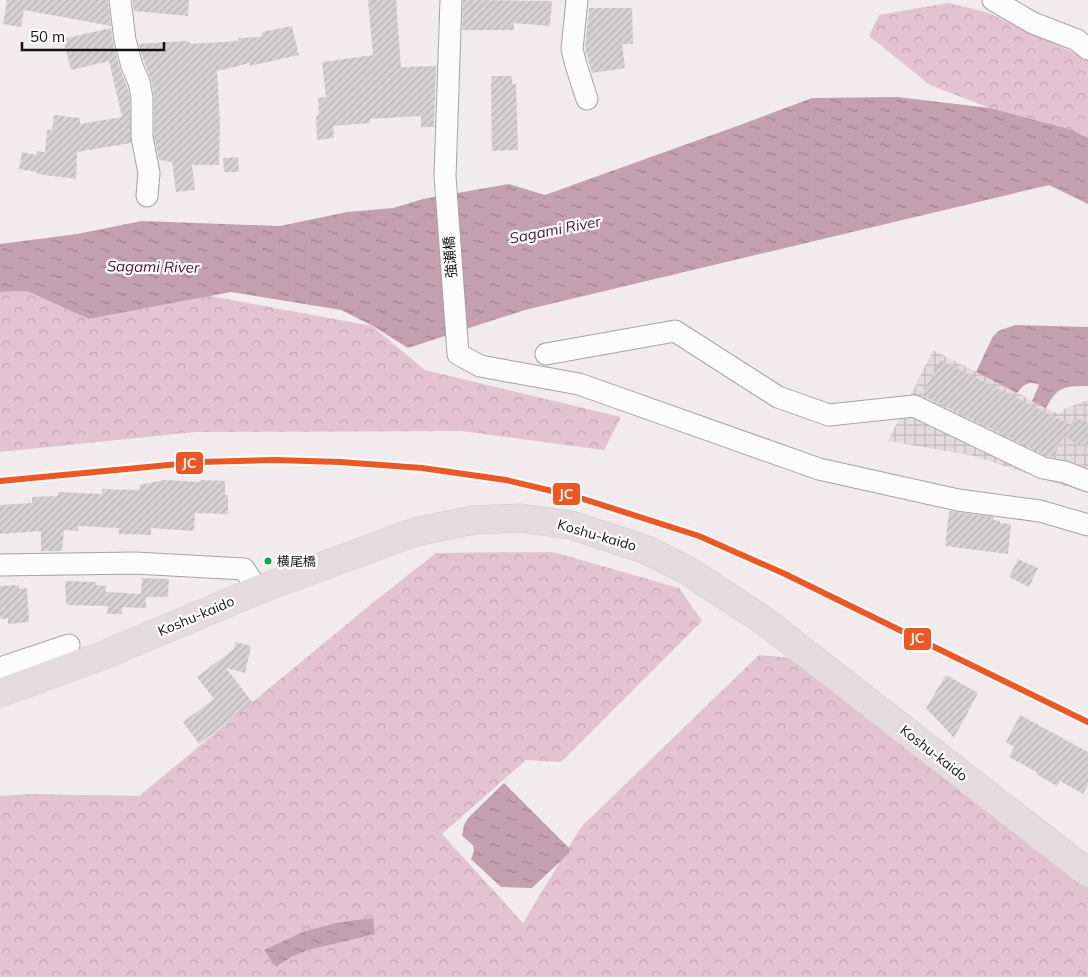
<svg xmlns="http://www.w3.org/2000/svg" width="1088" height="977" font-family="Mulish,'Noto Sans JP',sans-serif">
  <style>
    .industrial { fill: url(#industrial-grid) }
    .forest { fill: url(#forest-crowns) }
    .water { fill: url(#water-ripples) }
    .building { fill: url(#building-hatch) }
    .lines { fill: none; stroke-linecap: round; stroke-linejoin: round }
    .minor-casing { stroke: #a6a2a3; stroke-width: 23 }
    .highway-casing { stroke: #cbc8c9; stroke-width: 29 }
    .minor { stroke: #fdfcfc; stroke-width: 21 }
    .highway { stroke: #e5dbdf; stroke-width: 28 }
    .rail-1-casing { stroke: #fff; stroke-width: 10 }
    .rail-1 { stroke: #f15620; stroke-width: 6 }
    .bus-dot { fill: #00a651; stroke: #fff; stroke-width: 2 }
    .labels { text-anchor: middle; stroke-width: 4.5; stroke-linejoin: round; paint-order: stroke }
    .bus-label { font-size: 13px; fill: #141112; stroke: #fff; text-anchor: start }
    .street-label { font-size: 14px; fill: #141112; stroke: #fff }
    .water-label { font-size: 15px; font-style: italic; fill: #4c0f2e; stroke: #fff }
    .line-badge { stroke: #fff; stroke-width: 2 }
    .badge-label { font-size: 14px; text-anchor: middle; font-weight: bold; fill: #fff }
  </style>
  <defs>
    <pattern id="industrial-grid" width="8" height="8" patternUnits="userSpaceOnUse" patternTransform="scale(1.25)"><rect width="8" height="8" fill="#e5dade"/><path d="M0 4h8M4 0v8" fill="none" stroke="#c4babd"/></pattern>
    <pattern id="forest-crowns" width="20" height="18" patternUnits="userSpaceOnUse" patternTransform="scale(1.25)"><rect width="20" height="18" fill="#e2c3cf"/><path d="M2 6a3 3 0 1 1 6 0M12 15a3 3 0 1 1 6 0" fill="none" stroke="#c1a6b1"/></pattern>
    <pattern id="water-ripples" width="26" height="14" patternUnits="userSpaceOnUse" patternTransform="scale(1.25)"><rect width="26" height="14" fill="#c4a0ae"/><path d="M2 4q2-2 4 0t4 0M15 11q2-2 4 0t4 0" fill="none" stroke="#9e818c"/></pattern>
    <pattern id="building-hatch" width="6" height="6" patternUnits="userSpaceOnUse" patternTransform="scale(1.25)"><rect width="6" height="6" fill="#d6d2d3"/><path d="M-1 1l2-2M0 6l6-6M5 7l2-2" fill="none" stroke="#b7b3b4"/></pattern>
  </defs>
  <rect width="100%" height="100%" fill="#f1ebed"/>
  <path class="industrial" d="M 933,350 L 1059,414 L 1064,409 L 1088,400 L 1088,482 L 1084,492 L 974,456 L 888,441 Z"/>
  <g class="forest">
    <path d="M 948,3 L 986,12 L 1088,59 L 1088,138 L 1073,130 L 990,108 L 930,85 L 869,36 L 879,15 Z"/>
    <path d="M 27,291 L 89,319 L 210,296 L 372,326 L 425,370 L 621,417 L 604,450 L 462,431 L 195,432 L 0,452 L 0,292 Z"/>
    <path d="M 553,552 L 679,588 L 702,621 L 561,762 L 526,760 L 442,834 L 523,923 L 581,827 L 759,655 L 802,659 L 1088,881 L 1088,977 L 0,977 L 0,796 L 29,794 L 139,796 L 375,601 L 436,553 Z"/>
  </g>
  <g class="water">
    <path d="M 897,97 L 990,108 L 1073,130 L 1088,138 L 1088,204 L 1049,185 L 525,310 L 408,348 L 373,326 L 341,310 L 231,292 L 89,319 L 27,291 L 0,292 L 0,244 L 77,234 L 142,221 L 280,226 L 347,212 L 393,208 L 423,199 L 509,184 L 545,195 L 740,125 L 812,98 Z"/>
    <path d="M 1015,325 L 1088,327 L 1088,386 C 1064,386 1058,386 1046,408 L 1032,401 L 1039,385 C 1029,380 1023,385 1017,393 L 976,372 L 992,338 L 998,331 Z"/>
    <path d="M 504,783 L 570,849 L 569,853 L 532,888 L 501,887 L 471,859 L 474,851 L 473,845 L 462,836 L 464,825 L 468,818 Z"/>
    <path d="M 373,918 L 375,934 L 308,950 L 291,957 L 276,967 L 264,950 L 303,932 L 336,923 Z"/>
  </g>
  <g class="building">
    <path d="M 7,0 L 108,0 L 111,26 L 24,10 L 21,27 L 3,24 Z"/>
    <path d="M 133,0 L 189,0 L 188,16 L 134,11 Z"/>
    <path d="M 368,0 L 396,0 L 401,67 L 436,66 L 434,127 L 421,127 L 421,116 L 370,119 L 370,123 L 333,126 L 334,138 L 317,140 L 316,116 L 319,115 L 318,98 L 326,97 L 322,62 L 373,55 Z"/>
    <path d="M 463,0 L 552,1 L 550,26 L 514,23 L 514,30 L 462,30 Z"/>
    <path d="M 589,8 L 632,8 L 633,44 L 622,44 L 625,68 L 592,73 L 585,48 Z"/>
    <path d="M 292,26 L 299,55 L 250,66 L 250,63 L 217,71 L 220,123 L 219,165 L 192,165 L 195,190 L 176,192 L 172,162 L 159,160 L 154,136 L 154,96 L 151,79 L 144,62 L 139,44 L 185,41 L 190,42 L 190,44 L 239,41 L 238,38 L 262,37 L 262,32 Z"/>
    <path d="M 111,28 L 113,43 L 120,69 L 127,86 L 130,99 L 131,143 L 77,152 L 76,179 L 37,174 L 37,172 L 19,169 L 22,152 L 36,155 L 37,151 L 45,152 L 47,130 L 52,130 L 54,115 L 80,118 L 80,124 L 122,117 L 109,61 L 71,70 L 63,39 Z"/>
    <path d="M 492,76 L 512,76 L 512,84 L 516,84 L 518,150 L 492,151 L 491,85 Z"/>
    <path d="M 238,157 L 239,172 L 224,172 L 223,158 Z"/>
    <path d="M 940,360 L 1069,424 L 1054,457 L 1047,456 L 922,395 Z"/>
    <path d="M 1075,417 L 1088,423 L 1088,449 L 1064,437 Z"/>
    <path d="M 164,480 L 201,482 L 201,480 L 225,481 L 225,495 L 228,495 L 228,514 L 195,513 L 194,531 L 151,528 L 151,535 L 119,534 L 119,528 L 78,526 L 78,531 L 64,530 L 62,551 L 41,551 L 41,531 L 0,534 L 0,505 L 32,503 L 32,497 L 58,496 L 58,492 L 102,494 L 102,489 L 140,490 L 139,485 Z"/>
    <path d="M 949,511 L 994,517 L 993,520 L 1000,521 L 1000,523 L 1011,524 L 1008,554 L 945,546 Z"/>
    <path d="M 1018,559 L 1038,568 L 1029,587 L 1009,577 Z"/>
    <path d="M 142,578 L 169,579 L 168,597 L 146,597 L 146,608 L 122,607 L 122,614 L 107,614 L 108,606 L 66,605 L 65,581 L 96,582 L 96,585 L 106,586 L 106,592 L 141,594 Z"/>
    <path d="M 19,585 L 19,589 L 27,588 L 29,622 L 8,624 L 8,618 L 1,619 L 0,616 L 0,586 Z"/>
    <path d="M 235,642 L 251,646 L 245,673 L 226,668 L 253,703 L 199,744 L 183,722 L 214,699 L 197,677 L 234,649 Z"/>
    <path d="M 946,675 L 978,693 L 954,738 L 926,708 Z"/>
    <path d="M 1020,715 L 1088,752 L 1088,785 L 1083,794 L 1060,781 L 1057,786 L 1036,774 L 1037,772 L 1009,757 L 1014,747 L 1006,742 Z"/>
  </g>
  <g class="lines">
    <defs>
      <g id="minor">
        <path d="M 120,0 L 125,40 L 132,66 L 139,82 L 142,98 L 142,137 L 149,173 L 147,196"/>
        <path d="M 451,0 L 445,176 L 458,354 L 480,366 L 579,384 L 819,469 L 958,500 L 1040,511 L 1088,525"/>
        <path d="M 577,0 L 572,49 L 576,65 L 587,99"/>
        <path d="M 993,0 L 1033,23 L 1077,40 L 1088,49"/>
        <path d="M 546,354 L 675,331 L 778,397 L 829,415 L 914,406 L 1043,468 L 1065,472 L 1088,481"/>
        <path d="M 0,565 L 135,563 L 244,569 L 258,590"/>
        <path d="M 0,668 L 69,645"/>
      </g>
      <path id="highway" d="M 0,693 L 104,655 L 258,590 L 415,532 L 473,520 L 521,518 L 571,525 L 647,550 L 688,571 L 763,620 L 1088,873"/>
    </defs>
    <use href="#minor" class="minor-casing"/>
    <use href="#highway" class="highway-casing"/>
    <use href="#minor" class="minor"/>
    <use href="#highway" class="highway"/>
    <defs>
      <path id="rail-1" d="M 0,481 L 200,462 L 275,460 L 340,462 L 422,468 L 506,480 L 577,497 L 699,536 L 785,574 L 1088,722"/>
    </defs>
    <use href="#rail-1" class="rail-1-casing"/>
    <use href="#rail-1" class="rail-1"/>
  </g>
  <circle class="bus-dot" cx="268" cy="561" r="4.5"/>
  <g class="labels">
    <g class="bus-label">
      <text x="277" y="566">横尾橋</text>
    </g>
    <g class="street-label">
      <text transform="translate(450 257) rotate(-94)" y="5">強瀬橋</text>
      <text transform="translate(597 535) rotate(16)" y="5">Koshu-kaido</text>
      <text transform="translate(196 616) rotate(-23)" y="5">Koshu-kaido</text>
      <text transform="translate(934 753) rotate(38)" y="5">Koshu-kaido</text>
    </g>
    <g class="water-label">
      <text transform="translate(555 230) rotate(-11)" y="5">Sagami River</text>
      <text transform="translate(153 267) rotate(1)" y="5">Sagami River</text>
    </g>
  </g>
  <g class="line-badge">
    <rect x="175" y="451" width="29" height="24" rx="5" fill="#f15620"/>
    <rect x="552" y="482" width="29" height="24" rx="5" fill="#f15620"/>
    <rect x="903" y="627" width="29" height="24" rx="5" fill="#f15620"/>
  </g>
  <g class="badge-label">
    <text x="189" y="468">JC</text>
    <text x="566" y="499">JC</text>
    <text x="917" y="643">JC</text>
  </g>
  <path d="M22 42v8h142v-8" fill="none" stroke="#141112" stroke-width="2.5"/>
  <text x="30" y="42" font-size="15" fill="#141112" stroke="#ffffff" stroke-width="4" paint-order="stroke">50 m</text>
</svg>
